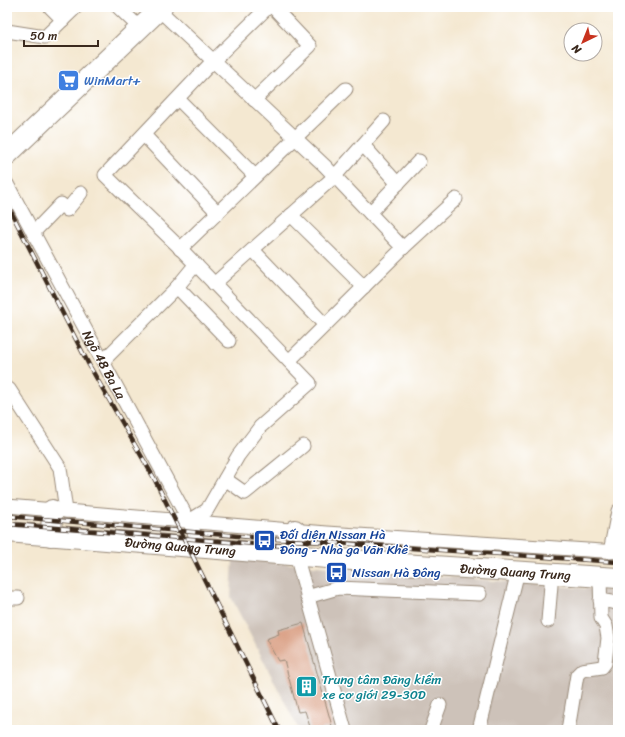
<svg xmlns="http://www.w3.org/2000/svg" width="625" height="737" font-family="Sriracha,sans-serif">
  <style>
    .industrial { fill: #cdc2b9 }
    .building { fill: #d7987a }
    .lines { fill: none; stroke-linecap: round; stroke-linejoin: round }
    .minor-casing { stroke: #988978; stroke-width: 15 }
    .highway-casing { stroke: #988978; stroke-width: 22 }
    .minor { stroke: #fff; stroke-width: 13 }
    .highway { stroke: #fff; stroke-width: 20 }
    .rail-casing { stroke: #3b2a1e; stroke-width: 4.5 }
    .rail { stroke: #fff; stroke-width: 3; stroke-dasharray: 9; stroke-linecap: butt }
    .labels { text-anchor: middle; stroke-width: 3; stroke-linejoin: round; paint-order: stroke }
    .shop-label { font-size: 13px; fill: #366cbe; stroke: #fff; text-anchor: start }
    .street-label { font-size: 13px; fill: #3b2a1e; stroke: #fff }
    .transit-label { font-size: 13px; fill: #164399; stroke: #fff; text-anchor: start }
    .culture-label { font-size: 13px; fill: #0d838f; stroke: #fff; text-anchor: start }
  </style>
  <rect width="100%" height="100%" fill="#fff"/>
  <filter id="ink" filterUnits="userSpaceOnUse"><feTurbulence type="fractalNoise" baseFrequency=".025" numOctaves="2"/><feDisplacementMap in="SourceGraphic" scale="8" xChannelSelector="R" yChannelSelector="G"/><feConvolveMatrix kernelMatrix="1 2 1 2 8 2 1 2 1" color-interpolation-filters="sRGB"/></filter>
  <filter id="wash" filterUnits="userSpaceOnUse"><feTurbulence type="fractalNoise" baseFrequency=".012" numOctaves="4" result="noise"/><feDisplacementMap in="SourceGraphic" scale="16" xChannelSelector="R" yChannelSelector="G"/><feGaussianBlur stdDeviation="0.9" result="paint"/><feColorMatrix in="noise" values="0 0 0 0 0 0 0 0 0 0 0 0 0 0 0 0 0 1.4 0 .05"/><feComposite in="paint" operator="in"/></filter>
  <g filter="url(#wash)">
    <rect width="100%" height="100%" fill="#f4e8d1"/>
    <path class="industrial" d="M 233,559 L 618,591 L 618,730 L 299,730 L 231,597 Z"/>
    <g id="blocks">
      <path class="building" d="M 303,623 L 332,726 L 316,730 L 311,730 L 305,711 L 298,712 L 284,660 L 278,661 L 266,639 L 279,634 L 278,630 Z"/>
    </g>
  </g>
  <g filter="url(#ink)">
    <use href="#blocks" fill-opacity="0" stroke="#988978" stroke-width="1"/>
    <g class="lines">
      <defs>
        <g id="minor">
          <path d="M 50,7 L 63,20"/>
          <path d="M 118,7 L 140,28"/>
          <path d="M 156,7 L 325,166 L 403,248"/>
          <path d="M 7,31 L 45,37 L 76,7"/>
          <path d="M 178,99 L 255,176"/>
          <path d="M 254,100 L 310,46 L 273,7"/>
          <path d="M 144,135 L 218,213"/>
          <path d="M 363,145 L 398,184"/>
          <path id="s1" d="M 7,184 L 189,521 L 200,546"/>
          <path d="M 370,213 L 419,161"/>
          <path d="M 291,215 L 364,287"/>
          <path d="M 33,233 L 61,204 L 67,210 L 81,193"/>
          <path d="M 180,249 L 346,89"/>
          <path d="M 253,250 L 325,325"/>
          <path d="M 196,264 L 177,287 L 229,341"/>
          <path d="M 214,284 L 335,176 L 384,121"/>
          <path d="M 103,361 L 177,287"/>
          <path d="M 289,361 L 403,248 L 456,199"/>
          <path d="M 9,389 L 60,468 L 66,511"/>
          <path d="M 225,479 L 245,493 L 303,446"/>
          <path d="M 7,506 L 327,533 L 618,552"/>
          <path d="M 189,521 L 207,510 L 238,456 L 260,427 L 310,383 L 176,244 L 105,175 L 213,61 L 268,7"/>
          <path d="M 610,552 L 618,511"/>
          <path d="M 296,555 L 345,730"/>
          <path d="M 307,597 L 338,588 L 480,594"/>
          <path d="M 7,598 L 18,598"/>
          <path d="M 600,600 L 618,603"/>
          <path d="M 548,621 L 552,573"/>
          <path d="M 431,730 L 440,705"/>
          <path d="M 479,730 L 518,571"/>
          <path d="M 568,730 L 577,675 L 582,670 L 602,667 L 605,663 L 608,638 L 606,626 L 601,618 L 600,577"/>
        </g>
        <g id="highway">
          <path d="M 7,155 L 162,7"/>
          <path d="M 295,530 L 296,555"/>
          <path id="s2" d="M 7,532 L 402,564 L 618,578"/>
          <path d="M 51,536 L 52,510"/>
        </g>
      </defs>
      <use href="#minor" class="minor-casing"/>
      <use href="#highway" class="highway-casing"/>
      <use href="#minor" class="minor"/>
      <use href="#highway" class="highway"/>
      <defs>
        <g id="rail">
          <path d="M 7,204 L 89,365 L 154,478 L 279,730"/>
          <path d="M 7,516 L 262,538 L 618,562"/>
          <path d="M 7,524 L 242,543 L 288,546"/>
        </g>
      </defs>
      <use href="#rail" class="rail-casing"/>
      <use href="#rail" class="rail"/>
    </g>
  </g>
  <defs>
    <symbol id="supermarket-square" viewBox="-11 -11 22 22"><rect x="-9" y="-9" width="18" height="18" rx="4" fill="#3f7fe0" stroke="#fff"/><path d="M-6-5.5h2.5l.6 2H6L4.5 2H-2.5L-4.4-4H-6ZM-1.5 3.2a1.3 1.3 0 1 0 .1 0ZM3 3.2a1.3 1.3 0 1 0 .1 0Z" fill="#fff"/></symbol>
    <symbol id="bus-square" viewBox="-11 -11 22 22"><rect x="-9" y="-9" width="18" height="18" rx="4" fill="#1a4fb4" stroke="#fff"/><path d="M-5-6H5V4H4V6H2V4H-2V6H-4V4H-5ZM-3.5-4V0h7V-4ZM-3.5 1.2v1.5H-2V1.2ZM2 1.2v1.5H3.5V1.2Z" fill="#fff"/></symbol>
    <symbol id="building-square" viewBox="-11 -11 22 22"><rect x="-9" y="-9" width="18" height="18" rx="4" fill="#0f9aa8" stroke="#fff"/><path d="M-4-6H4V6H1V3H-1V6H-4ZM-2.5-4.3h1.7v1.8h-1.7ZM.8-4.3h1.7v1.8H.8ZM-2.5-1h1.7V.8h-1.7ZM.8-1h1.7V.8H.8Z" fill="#fff"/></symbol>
  </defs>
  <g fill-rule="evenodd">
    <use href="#supermarket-square" x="56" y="68" width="25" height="25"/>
    <use href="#bus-square" x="252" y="528" width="25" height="25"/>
    <use href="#bus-square" x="324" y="560" width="25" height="25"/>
    <use href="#building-square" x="294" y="674" width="25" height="25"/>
  </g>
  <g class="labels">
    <g class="shop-label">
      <text x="84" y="85">WinMart+</text>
    </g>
    <g class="street-label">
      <text dy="5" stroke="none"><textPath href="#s1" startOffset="205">Ngõ 48 Ba La</textPath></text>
      <text dy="5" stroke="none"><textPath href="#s2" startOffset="174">Đường Quang Trung</textPath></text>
      <text dy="5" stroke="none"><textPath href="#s2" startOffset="510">Đường Quang Trung</textPath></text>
    </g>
    <g class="transit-label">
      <text x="280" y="539">Đối diện Nissan Hà<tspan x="280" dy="15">Đông - Nhà ga Văn Khê</tspan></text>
      <text x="352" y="577">Nissan Hà Đông</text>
    </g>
    <g class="culture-label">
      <text x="322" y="684">Trung tâm Đăng kiểm<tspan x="322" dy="15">xe cơ giới 29-30D</tspan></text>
    </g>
  </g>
  <rect width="625" height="737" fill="none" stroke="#fff" stroke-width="24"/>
  <g transform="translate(583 42) rotate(223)"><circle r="19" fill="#ffffff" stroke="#b1aaa5"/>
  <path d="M0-3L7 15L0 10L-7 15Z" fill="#c8321e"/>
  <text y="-6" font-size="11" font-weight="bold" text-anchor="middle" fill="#3b2a1e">N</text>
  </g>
  <path d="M24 40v6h74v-6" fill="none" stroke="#3b2a1e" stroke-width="2"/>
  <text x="30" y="40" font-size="12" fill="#3b2a1e" stroke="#ffffff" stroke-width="3" paint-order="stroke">50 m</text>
</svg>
